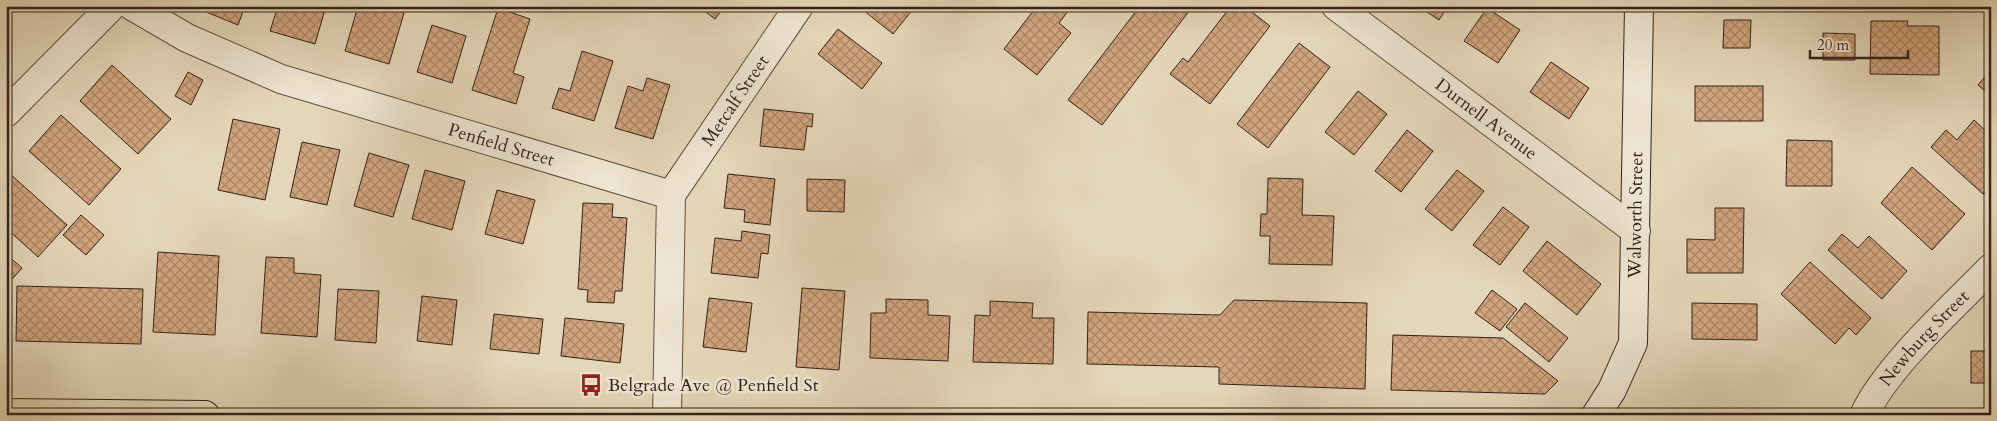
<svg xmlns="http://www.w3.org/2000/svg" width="1997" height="421" font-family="Cardo,serif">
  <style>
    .building { fill: url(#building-cross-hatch); stroke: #342319 }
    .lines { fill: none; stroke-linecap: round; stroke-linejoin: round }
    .street-casing { stroke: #605041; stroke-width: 30 }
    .secondary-casing { stroke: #342319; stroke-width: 30 }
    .primary-casing { stroke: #342319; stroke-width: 30 }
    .street { stroke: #ede4d1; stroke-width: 28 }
    .secondary { stroke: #ede4d1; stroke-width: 28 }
    .primary { stroke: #e4d6b8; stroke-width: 28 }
    .labels { text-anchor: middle; stroke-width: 5; stroke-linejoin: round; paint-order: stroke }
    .street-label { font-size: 18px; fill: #342319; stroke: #ede4d1 }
    .poi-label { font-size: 18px; fill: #342319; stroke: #ede4d1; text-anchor: start }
  </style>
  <defs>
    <pattern id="building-cross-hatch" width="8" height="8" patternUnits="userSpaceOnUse" patternTransform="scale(1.25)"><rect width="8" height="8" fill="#d1a47d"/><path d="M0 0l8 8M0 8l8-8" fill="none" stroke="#aa8566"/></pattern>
  </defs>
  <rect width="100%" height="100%" fill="#e4d6b8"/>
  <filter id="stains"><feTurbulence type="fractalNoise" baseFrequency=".004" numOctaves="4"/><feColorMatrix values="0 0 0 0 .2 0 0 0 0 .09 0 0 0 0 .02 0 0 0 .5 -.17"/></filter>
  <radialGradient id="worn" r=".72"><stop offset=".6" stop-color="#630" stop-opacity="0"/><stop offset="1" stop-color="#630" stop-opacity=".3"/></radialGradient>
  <g class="building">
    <path d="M 200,6 L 245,6 L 238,25 L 199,9 Z"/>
    <path d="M 278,6 L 326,6 L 315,44 L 270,31 Z"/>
    <path d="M 358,6 L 382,6 L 404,13 L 389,64 L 345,51 Z"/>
    <path d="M 698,6 L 725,6 L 715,19 Z"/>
    <path d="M 858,6 L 911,6 L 914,8 L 893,34 Z"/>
    <path d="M 1037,6 L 1072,6 L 1059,23 L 1071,33 L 1037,75 L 1004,49 Z"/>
    <path d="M 1140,6 L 1193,6 L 1102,125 L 1068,100 Z"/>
    <path d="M 1231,6 L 1244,6 L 1270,26 L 1210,104 L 1170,74 L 1183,58 L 1188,62 Z"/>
    <path d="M 1418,6 L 1448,6 L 1439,20 Z"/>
    <path d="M 498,8 L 530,19 L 513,73 L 524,77 L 516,104 L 472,90 Z"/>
    <path d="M 1487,8 L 1520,30 L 1498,63 L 1464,41 Z"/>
    <path d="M 1724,20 L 1751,20 L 1750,48 L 1723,48 Z"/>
    <path d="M 1871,21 L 1908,21 L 1907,26 L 1939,26 L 1939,75 L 1870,74 Z"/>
    <path d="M 432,25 L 466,36 L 452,83 L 417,72 Z"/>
    <path d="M 838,29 L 882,63 L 862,89 L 818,54 Z"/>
    <path d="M 1823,33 L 1855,34 L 1855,60 L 1823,60 Z"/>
    <path d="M 1299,43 L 1330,67 L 1268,148 L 1237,124 Z"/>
    <path d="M 582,51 L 613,61 L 594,121 L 552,108 L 559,88 L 570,91 Z"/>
    <path d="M 1551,62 L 1589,88 L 1569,119 L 1530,92 Z"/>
    <path d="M 112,65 L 171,119 L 138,154 L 80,101 Z"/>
    <path d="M 1991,70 L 1991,96 L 1978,85 Z"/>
    <path d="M 188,72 L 203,80 L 191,105 L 175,96 Z"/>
    <path d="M 647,78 L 670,85 L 653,139 L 615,128 L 628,86 L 643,91 Z"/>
    <rect x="1695" y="86" width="68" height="35"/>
    <path d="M 1358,91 L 1387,114 L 1354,155 L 1325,132 Z"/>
    <path d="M 764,109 L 813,114 L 812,127 L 807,126 L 804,150 L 760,146 Z"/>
    <path d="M 61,115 L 121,169 L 89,205 L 29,151 Z"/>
    <path d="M 233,119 L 280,129 L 265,200 L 218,190 Z"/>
    <path d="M 1974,120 L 1991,136 L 1991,185 L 1983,194 L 1931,147 L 1946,130 L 1957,140 Z"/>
    <path d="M 1407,130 L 1433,151 L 1401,192 L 1375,171 Z"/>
    <path d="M 1787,140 L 1832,141 L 1832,186 L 1786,186 Z"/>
    <path d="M 302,142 L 340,150 L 327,205 L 290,197 Z"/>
    <path d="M 369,153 L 409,165 L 393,217 L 354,206 Z"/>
    <path d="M 1912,167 L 1965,214 L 1932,250 L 1881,203 Z"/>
    <path d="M 425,170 L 465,181 L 452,230 L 412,219 Z"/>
    <path d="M 1457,170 L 1484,191 L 1452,231 L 1425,209 Z"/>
    <path d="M 9,173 L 67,225 L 38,257 L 6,228 L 6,175 Z"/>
    <path d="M 728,174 L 775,179 L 770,225 L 744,222 L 745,210 L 724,208 Z"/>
    <path d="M 1268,178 L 1303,179 L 1302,215 L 1334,216 L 1332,265 L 1269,264 L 1270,236 L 1260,236 L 1261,214 L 1267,214 Z"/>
    <path d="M 807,179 L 845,180 L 844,212 L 807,211 Z"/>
    <path d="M 497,190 L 535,200 L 523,244 L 485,234 Z"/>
    <path d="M 583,203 L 613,204 L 612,217 L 627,218 L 622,291 L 615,291 L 614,303 L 587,302 L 588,290 L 578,289 Z"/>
    <path d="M 1503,207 L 1529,227 L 1500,265 L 1473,245 Z"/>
    <path d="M 1715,208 L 1744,208 L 1743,273 L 1687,273 L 1687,239 L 1715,240 Z"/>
    <path d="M 81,215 L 104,235 L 86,255 L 63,235 Z"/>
    <path d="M 742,231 L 770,235 L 768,254 L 761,253 L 758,278 L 711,273 L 715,238 L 741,241 Z"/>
    <path d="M 1842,234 L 1858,248 L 1869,236 L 1907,271 L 1882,299 L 1828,250 Z"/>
    <path d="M 1547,241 L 1601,284 L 1577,315 L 1523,271 Z"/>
    <path d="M 158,252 L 219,256 L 215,335 L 153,332 Z"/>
    <path d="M 6,254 L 22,268 L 6,286 Z"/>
    <path d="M 266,257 L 294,258 L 294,273 L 321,275 L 317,337 L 261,333 Z"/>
    <path d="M 1810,262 L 1871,318 L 1856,335 L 1849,328 L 1835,344 L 1781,294 Z"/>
    <path d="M 17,286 L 143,289 L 141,344 L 16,341 Z"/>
    <path d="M 802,288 L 845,291 L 839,370 L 796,367 Z"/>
    <path d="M 338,289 L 379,291 L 376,343 L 335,340 Z"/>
    <path d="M 1492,290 L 1517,309 L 1500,331 L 1475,313 Z"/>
    <path d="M 422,296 L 457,300 L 452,345 L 417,341 Z"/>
    <path d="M 709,298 L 752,303 L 746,352 L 703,347 Z"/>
    <path d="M 886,299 L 928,300 L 928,315 L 950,316 L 948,361 L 870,358 L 871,313 L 886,313 Z"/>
    <path d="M 1234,300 L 1367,303 L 1365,389 L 1219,384 L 1219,367 L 1087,364 L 1088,312 L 1220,315 Z"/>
    <path d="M 990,301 L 1033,303 L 1032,318 L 1054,318 L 1053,364 L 973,362 L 975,315 L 990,316 Z"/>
    <path d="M 1525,303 L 1568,338 L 1549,362 L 1506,327 Z"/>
    <path d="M 1692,303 L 1757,304 L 1757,340 L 1692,339 Z"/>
    <path d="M 494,314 L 543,319 L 539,354 L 490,349 Z"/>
    <path d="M 565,318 L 624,324 L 620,363 L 561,356 Z"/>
    <path d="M 1393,335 L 1503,338 L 1558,381 L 1545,394 L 1391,390 Z"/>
    <rect x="1971" y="351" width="20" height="32"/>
  </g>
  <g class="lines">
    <defs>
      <g id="street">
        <path id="s1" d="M 132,6 L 187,38 L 281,79 L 671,195 L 667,415"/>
        <path id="s2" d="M 1336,6 L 1636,231"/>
        <path d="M 6,113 L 112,6"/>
        <path id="s3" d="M 671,195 L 799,6"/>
        <path id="s4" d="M 1864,415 C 1887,366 1952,308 1991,268"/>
      </g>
      <g id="secondary">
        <path id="s5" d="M 1596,415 L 1612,390 L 1633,343 L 1639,6"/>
      </g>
      <path id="primary" d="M 6,413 L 205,415"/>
    </defs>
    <use href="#street" class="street-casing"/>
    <use href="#secondary" class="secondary-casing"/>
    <use href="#primary" class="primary-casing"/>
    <use href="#street" class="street"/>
    <use href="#secondary" class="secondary"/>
    <use href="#primary" class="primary"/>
  </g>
  <defs>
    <symbol id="bus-bare" viewBox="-9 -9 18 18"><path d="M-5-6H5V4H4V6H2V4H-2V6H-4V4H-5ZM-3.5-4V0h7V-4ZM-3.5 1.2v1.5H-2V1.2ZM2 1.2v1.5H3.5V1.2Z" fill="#8f2418" stroke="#ede4d1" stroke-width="2.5" paint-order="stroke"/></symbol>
  </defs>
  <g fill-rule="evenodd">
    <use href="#bus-bare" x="575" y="369" width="32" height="32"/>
  </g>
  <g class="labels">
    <g class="street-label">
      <text dy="6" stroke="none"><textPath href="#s3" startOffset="114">Metcalf Street</textPath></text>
      <text dy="6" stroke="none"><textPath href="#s2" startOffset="188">Durnell Avenue</textPath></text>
      <text dy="6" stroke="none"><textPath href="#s1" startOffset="396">Penfield Street</textPath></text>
      <text dy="6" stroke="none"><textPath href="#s5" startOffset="209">Walworth Street</textPath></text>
      <text dy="6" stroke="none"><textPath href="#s4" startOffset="98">Newburg Street</textPath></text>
    </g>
    <g class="poi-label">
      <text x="608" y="391">Belgrade Ave @ Penfield St</text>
    </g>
  </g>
  <rect width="1997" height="421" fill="none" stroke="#e4d6b8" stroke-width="25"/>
  <rect x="8" y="8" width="1982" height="406" fill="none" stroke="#342319" stroke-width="2.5"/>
  <rect x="12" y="12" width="1972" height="396" fill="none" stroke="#342319"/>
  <path d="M1810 50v8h98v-8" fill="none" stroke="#342319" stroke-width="2.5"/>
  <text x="1817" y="50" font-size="15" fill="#342319" stroke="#ede4d1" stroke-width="4" paint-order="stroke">20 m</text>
  <rect width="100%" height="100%" filter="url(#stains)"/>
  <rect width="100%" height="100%" fill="url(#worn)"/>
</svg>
